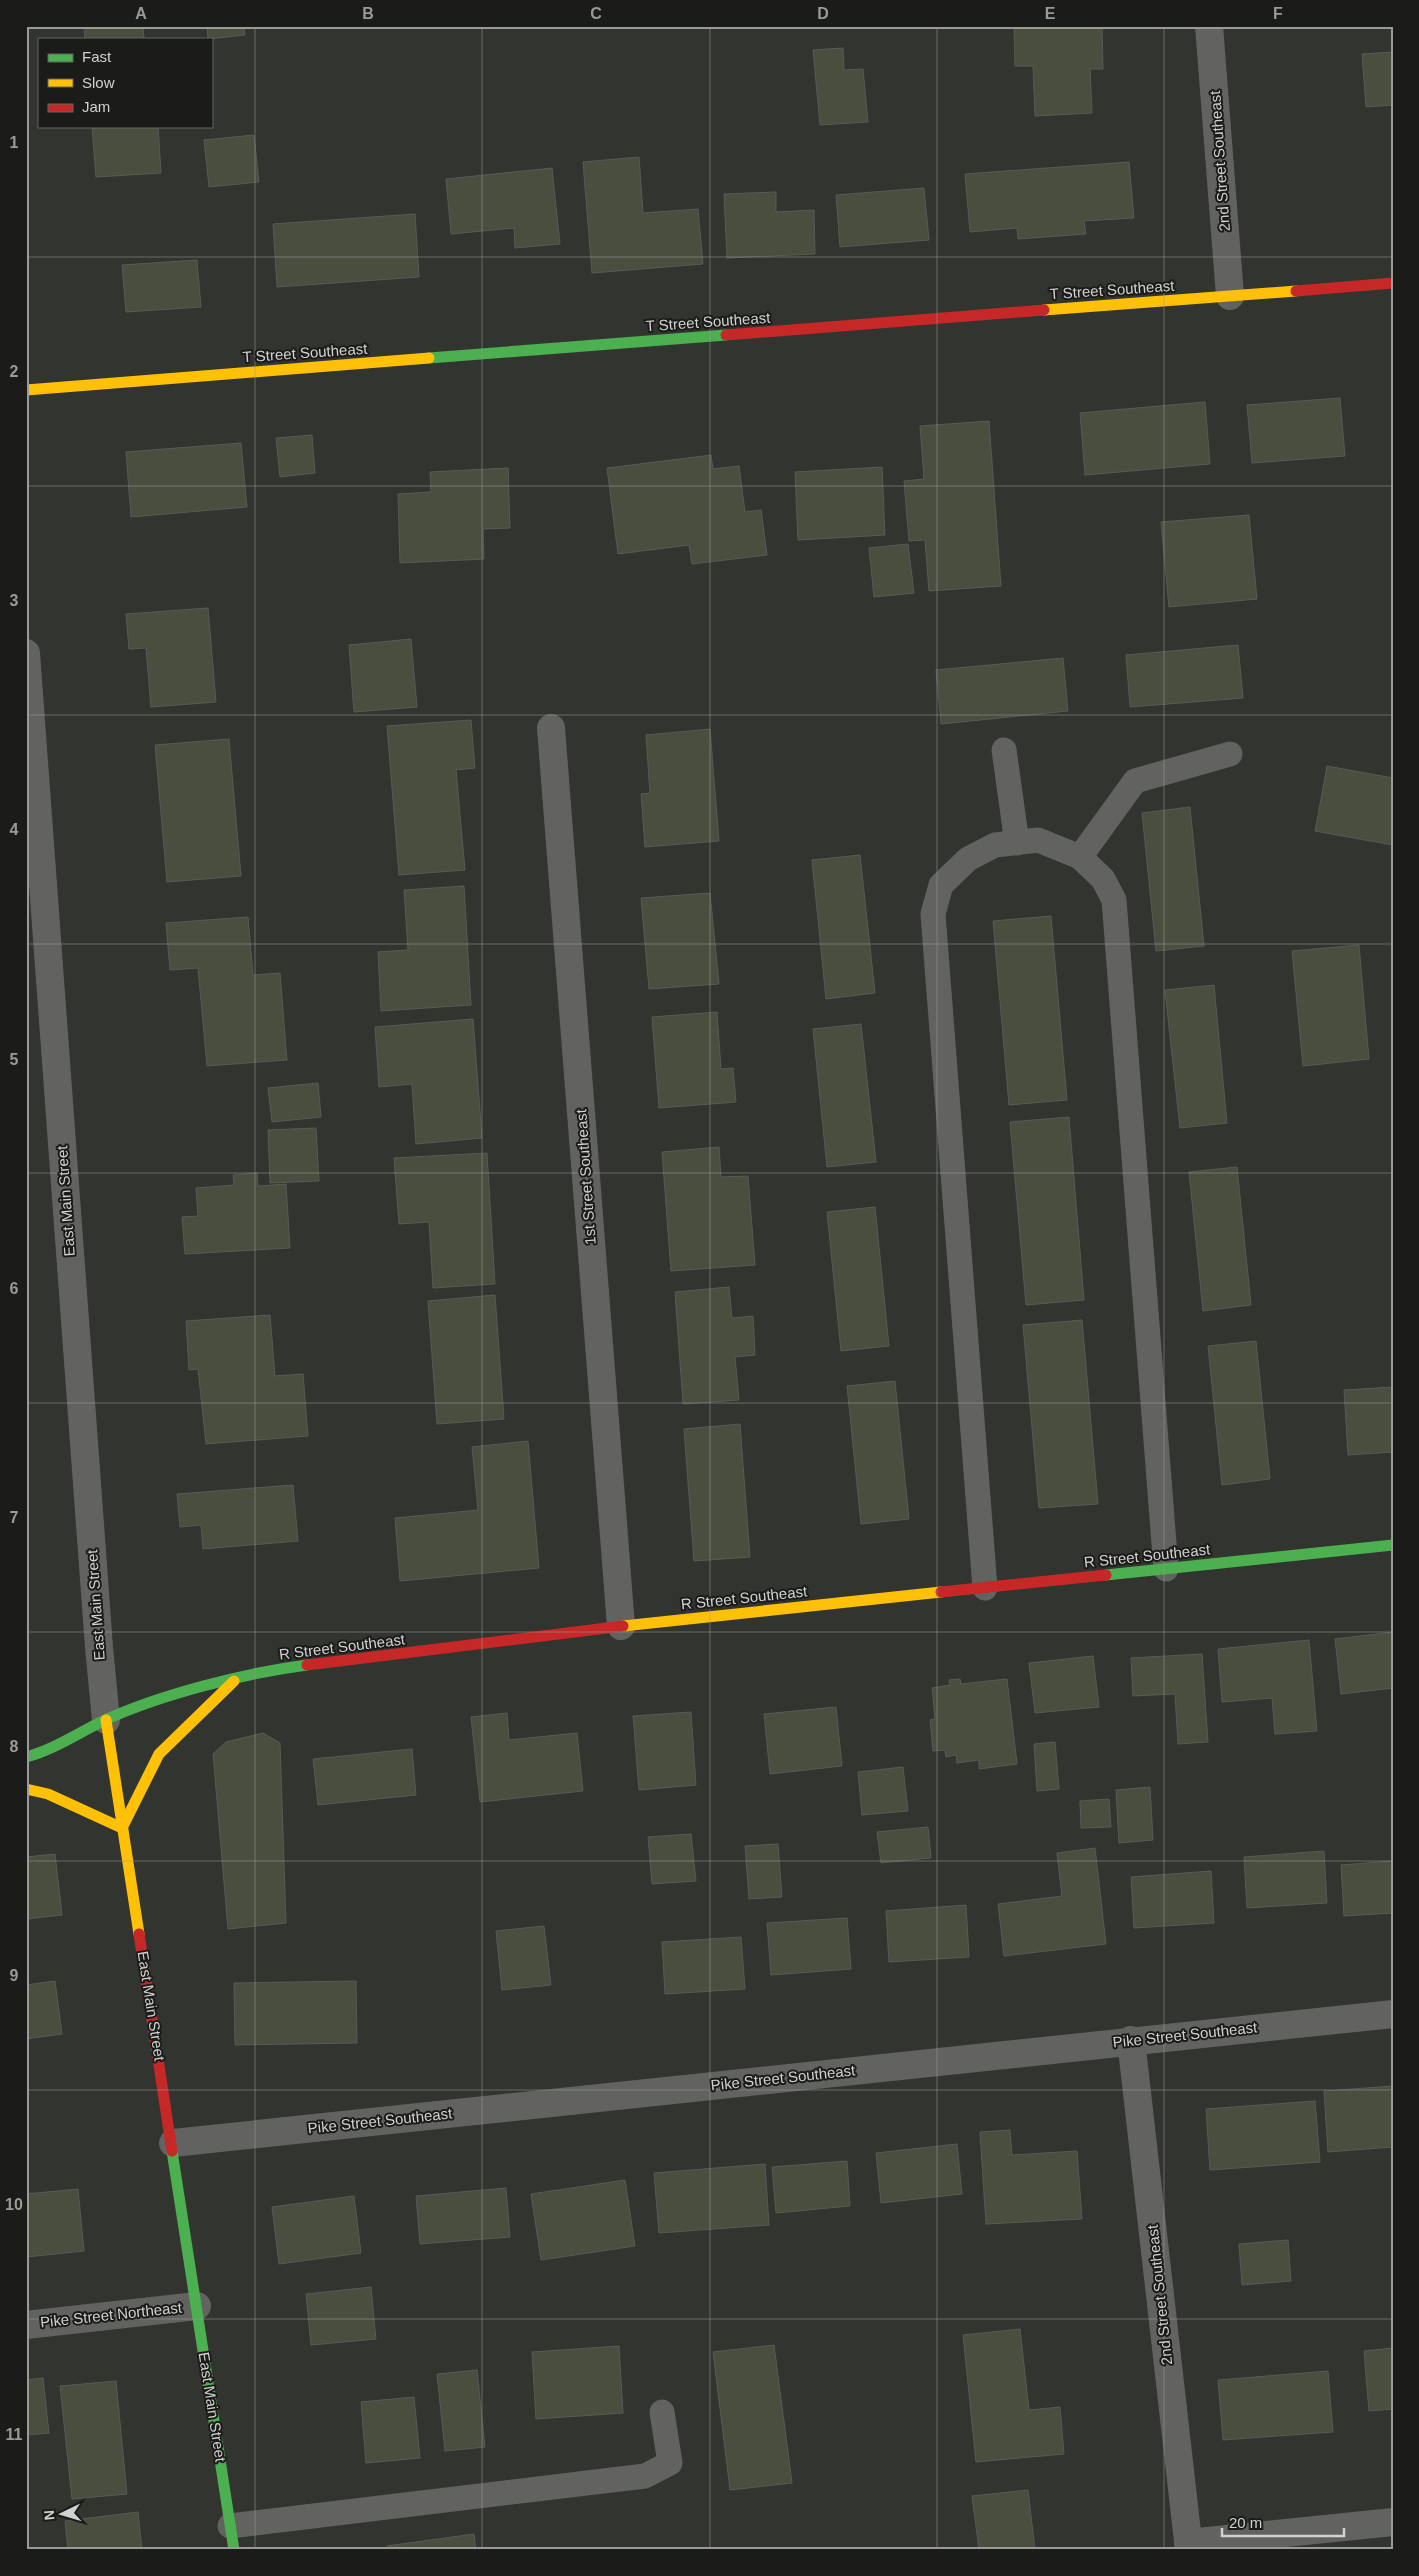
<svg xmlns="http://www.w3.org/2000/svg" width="1419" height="2576" font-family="Helvetica,sans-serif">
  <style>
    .building { fill: #494e3e; stroke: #595a57 }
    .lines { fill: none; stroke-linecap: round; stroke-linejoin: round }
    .lane { stroke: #626361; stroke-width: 25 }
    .street { stroke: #626361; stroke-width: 28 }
    .fast { stroke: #4caf50; stroke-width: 11 }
    .slow { stroke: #ffc107; stroke-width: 11 }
    .jam { stroke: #c62828; stroke-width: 11 }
    .grid { fill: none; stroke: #999b97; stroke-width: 1; stroke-opacity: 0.55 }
    .labels { text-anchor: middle; stroke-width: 4; stroke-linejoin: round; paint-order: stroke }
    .street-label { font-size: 15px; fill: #d1d2ce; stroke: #1b1c1a }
    .neatline { fill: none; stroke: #999b97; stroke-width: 2 }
    .grid-label { font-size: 16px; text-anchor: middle; font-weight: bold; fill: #999b97 }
  </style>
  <rect width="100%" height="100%" fill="#323430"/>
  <g class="building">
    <path d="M 84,26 L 143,26 L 144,39 L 85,39 Z"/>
    <path d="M 207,26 L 244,26 L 245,35 L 208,39 Z"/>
    <path d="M 1014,26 L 1102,26 L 1103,69 L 1090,69 L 1092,113 L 1035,116 L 1033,66 L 1015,66 Z"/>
    <path d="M 843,48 L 844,70 L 863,69 L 868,122 L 820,125 L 813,50 Z"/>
    <path d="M 1393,52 L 1393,105 L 1366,107 L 1362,54 Z"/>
    <path d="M 92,126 L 158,126 L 161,173 L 96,177 Z"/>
    <path d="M 254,135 L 259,182 L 209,187 L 204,140 Z"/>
    <path d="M 639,157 L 643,213 L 698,209 L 703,264 L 592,273 L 583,162 Z"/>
    <path d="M 1129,162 L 1134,218 L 1084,221 L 1086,234 L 1018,239 L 1017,228 L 970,232 L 965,174 Z"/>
    <path d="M 552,168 L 560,244 L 515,248 L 514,228 L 451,234 L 446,179 Z"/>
    <path d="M 924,188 L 929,240 L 840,247 L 836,195 Z"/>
    <path d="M 776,192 L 776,212 L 814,210 L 815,254 L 727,258 L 724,194 Z"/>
    <path d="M 415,214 L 419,277 L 277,287 L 273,224 Z"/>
    <path d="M 197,260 L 201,307 L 126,312 L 122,265 Z"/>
    <path d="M 1340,398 L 1345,456 L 1252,463 L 1247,405 Z"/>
    <path d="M 1205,402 L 1210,464 L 1085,475 L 1080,413 Z"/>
    <path d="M 989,421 L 1001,586 L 929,591 L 925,540 L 909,541 L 904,481 L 924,479 L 920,426 Z"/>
    <path d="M 312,435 L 315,473 L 280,477 L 276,438 Z"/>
    <path d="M 241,443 L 247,507 L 131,517 L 126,452 Z"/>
    <path d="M 711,455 L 713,469 L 739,466 L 745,512 L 761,510 L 767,555 L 692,564 L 689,545 L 618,554 L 607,468 Z"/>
    <path d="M 882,467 L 885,535 L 798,540 L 795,472 Z"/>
    <path d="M 508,468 L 510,528 L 483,529 L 484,559 L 400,563 L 398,494 L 431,492 L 430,472 Z"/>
    <path d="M 1249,515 L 1257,599 L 1169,607 L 1161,522 Z"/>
    <path d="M 908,544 L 914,593 L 874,597 L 869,548 Z"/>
    <path d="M 208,608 L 216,702 L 151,707 L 146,648 L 129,649 L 126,614 Z"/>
    <path d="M 411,639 L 417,707 L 354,712 L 349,645 Z"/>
    <path d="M 1238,645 L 1243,698 L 1130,707 L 1126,655 Z"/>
    <path d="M 1063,658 L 1068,711 L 941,724 L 936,670 Z"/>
    <path d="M 471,720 L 475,768 L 456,770 L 465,870 L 399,875 L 387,726 Z"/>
    <path d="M 710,729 L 719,841 L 645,847 L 641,794 L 650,793 L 646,735 Z"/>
    <path d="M 229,739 L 241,876 L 167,882 L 155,745 Z"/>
    <path d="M 1327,766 L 1393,778 L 1393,845 L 1315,831 Z"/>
    <path d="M 1190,807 L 1204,946 L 1156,951 L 1142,813 Z"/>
    <path d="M 860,855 L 875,993 L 826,999 L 812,860 Z"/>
    <path d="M 464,886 L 471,1005 L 381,1011 L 378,952 L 408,950 L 404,890 Z"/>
    <path d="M 710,893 L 719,984 L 649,989 L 641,898 Z"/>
    <path d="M 1051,916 L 1067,1100 L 1009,1105 L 993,921 Z"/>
    <path d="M 248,917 L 253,975 L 280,973 L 287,1060 L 207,1066 L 198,968 L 170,970 L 166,923 Z"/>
    <path d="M 1359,945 L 1369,1059 L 1303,1066 L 1292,951 Z"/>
    <path d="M 1214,985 L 1227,1123 L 1180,1128 L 1165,990 Z"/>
    <path d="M 717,1012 L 721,1069 L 733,1068 L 736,1102 L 659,1108 L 652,1017 Z"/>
    <path d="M 473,1019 L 482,1138 L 416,1144 L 412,1084 L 379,1087 L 375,1027 Z"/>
    <path d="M 861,1024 L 876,1162 L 827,1167 L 813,1029 Z"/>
    <path d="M 318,1083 L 321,1117 L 272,1122 L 268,1088 Z"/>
    <path d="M 1069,1117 L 1084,1300 L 1026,1305 L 1010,1122 Z"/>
    <path d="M 316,1128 L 319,1181 L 270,1183 L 268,1130 Z"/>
    <path d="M 719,1147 L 721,1177 L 748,1176 L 755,1265 L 671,1271 L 662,1152 Z"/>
    <path d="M 487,1153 L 495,1284 L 433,1288 L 429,1222 L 399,1224 L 394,1158 Z"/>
    <path d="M 1237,1167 L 1251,1305 L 1203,1311 L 1189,1172 Z"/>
    <path d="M 257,1173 L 258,1186 L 286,1184 L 290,1248 L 185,1254 L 182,1217 L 198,1216 L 196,1188 L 234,1185 L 233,1175 Z"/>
    <path d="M 875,1207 L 889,1346 L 841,1351 L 827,1212 Z"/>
    <path d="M 729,1287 L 732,1318 L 753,1316 L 755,1355 L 735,1357 L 739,1400 L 683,1404 L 675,1292 Z"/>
    <path d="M 495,1295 L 504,1419 L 437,1424 L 428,1301 Z"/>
    <path d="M 270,1315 L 275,1376 L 303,1374 L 308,1436 L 206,1444 L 198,1369 L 189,1370 L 186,1321 Z"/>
    <path d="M 1082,1320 L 1098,1504 L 1039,1508 L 1023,1325 Z"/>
    <path d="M 1256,1341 L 1270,1479 L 1222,1485 L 1208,1346 Z"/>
    <path d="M 895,1381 L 909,1519 L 861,1524 L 847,1386 Z"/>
    <path d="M 1393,1387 L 1393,1452 L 1348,1455 L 1344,1390 Z"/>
    <path d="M 740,1424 L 750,1557 L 694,1561 L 684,1429 Z"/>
    <path d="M 528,1441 L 539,1568 L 400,1581 L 395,1518 L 478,1510 L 472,1447 Z"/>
    <path d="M 293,1485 L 298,1541 L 203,1549 L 201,1525 L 180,1527 L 177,1494 Z"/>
    <path d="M 1393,1632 L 1393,1688 L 1341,1694 L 1335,1639 Z"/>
    <path d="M 1309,1640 L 1317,1731 L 1275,1734 L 1272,1698 L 1222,1702 L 1218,1649 Z"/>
    <path d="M 1202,1654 L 1208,1742 L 1178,1744 L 1175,1694 L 1133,1696 L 1131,1658 Z"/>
    <path d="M 1093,1656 L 1099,1707 L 1035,1713 L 1029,1663 Z"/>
    <path d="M 960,1679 L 961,1684 L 1007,1679 L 1017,1764 L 979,1769 L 979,1760 L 957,1763 L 956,1755 L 946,1757 L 945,1750 L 933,1751 L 930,1720 L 935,1719 L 932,1688 L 950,1685 L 949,1680 Z"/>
    <path d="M 836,1707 L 842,1766 L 770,1774 L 764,1714 Z"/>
    <path d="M 691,1712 L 696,1785 L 639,1790 L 633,1716 Z"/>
    <path d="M 507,1713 L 509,1740 L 577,1733 L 583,1791 L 480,1802 L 471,1717 Z"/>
    <path d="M 263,1733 L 280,1743 L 286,1923 L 228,1929 L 213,1754 L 226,1742 Z"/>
    <path d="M 1055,1742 L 1059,1789 L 1037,1791 L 1034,1744 Z"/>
    <path d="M 412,1749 L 416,1795 L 318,1805 L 313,1759 Z"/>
    <path d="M 903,1767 L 908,1811 L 862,1815 L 858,1772 Z"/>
    <path d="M 1150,1787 L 1153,1840 L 1119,1843 L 1116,1790 Z"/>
    <path d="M 1109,1799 L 1111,1827 L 1081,1828 L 1080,1801 Z"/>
    <path d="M 928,1827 L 931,1858 L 881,1863 L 877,1832 Z"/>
    <path d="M 691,1834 L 696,1881 L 652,1884 L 648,1837 Z"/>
    <path d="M 778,1844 L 782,1897 L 749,1899 L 745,1846 Z"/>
    <path d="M 1095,1848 L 1106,1944 L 1004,1956 L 998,1904 L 1062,1896 L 1057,1853 Z"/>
    <path d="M 1324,1851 L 1327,1903 L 1247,1908 L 1244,1857 Z"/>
    <path d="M 55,1854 L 62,1915 L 26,1919 L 26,1857 Z"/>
    <path d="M 1393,1861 L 1393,1913 L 1344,1916 L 1341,1865 Z"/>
    <path d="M 1211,1871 L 1214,1923 L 1134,1928 L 1131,1877 Z"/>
    <path d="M 966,1905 L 969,1957 L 889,1962 L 886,1911 Z"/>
    <path d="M 847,1918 L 851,1969 L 771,1975 L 767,1923 Z"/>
    <path d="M 544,1926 L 551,1985 L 502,1990 L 496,1931 Z"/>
    <path d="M 741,1937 L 745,1989 L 665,1994 L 662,1942 Z"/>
    <path d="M 55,1981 L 62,2034 L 26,2039 L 26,1985 Z"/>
    <path d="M 356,1981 L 357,2043 L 235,2045 L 234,1983 Z"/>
    <path d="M 1393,2086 L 1393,2147 L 1328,2152 L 1324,2091 Z"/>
    <path d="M 1315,2101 L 1320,2162 L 1210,2170 L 1206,2109 Z"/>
    <path d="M 1010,2130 L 1012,2155 L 1077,2151 L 1082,2219 L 986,2224 L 980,2132 Z"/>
    <path d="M 957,2144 L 962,2194 L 881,2203 L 876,2153 Z"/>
    <path d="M 847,2161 L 850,2206 L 776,2213 L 772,2167 Z"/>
    <path d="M 765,2164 L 769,2225 L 659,2233 L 654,2173 Z"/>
    <path d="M 625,2180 L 635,2246 L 541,2260 L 531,2194 Z"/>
    <path d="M 506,2188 L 510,2237 L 420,2244 L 416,2196 Z"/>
    <path d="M 78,2189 L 84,2251 L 26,2257 L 26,2194 Z"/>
    <path d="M 354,2196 L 361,2253 L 279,2264 L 272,2207 Z"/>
    <path d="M 1288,2240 L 1291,2281 L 1242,2285 L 1239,2244 Z"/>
    <path d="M 371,2287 L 376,2339 L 311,2345 L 306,2294 Z"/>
    <path d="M 1020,2329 L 1029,2410 L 1060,2407 L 1064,2454 L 976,2462 L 963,2335 Z"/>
    <path d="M 774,2345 L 792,2483 L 730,2490 L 713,2352 Z"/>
    <path d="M 619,2346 L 623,2413 L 536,2419 L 532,2352 Z"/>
    <path d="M 1393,2348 L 1393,2409 L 1369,2411 L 1364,2351 Z"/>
    <path d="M 477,2370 L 485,2447 L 445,2451 L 437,2374 Z"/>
    <path d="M 1328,2371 L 1333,2432 L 1223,2440 L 1218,2380 Z"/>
    <path d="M 43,2378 L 49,2433 L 26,2435 L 26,2380 Z"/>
    <path d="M 116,2381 L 127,2494 L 72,2499 L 60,2386 Z"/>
    <path d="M 414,2397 L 420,2458 L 366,2463 L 361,2402 Z"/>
    <path d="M 1028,2490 L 1035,2550 L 979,2550 L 972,2496 Z"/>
    <path d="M 138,2512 L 142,2550 L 68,2550 L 65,2521 Z"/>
    <path d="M 474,2534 L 476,2550 L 387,2550 L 387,2546 Z"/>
  </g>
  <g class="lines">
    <g class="lane">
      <path d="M 1004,750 L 1017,843"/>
      <path d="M 1080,857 L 1135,781 L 1230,754"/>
      <path d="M 985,1588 L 933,914 L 941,885 L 968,859 L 995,845 L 1038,840 L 1080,857 L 1103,879 L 1114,900 L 1166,1569"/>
      <path d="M 230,2526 L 645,2476 L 670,2463 L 662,2412"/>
    </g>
    <g class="street">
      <path d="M 1209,26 L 1230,296"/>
      <path d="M 26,653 L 99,1647 L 106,1720"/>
      <path d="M 551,728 L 621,1626"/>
      <path d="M 1131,2040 L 1189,2550"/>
      <path d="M 173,2143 L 1393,2014"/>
      <path d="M 26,2325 L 197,2306"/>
      <path d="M 1188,2543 L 1393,2522"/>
    </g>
    <g class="fast">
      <path d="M 429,358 L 726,335"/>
      <path d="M 1106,1575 L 1393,1545"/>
      <path d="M 26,1757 C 55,1749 78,1733 105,1720 C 162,1694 245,1673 307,1665"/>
      <path d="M 172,2151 L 234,2550"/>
    </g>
    <g class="slow">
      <path d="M 1044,310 L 1296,291"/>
      <path d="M 26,390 L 429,358"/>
      <path d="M 623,1626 L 941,1592"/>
      <path d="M 106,1720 L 139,1934"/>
      <path d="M 26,1789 L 48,1794 L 122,1828 L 159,1754 L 234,1681"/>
    </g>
    <g class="jam">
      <path d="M 1296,291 L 1393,283"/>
      <path d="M 726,335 L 1044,310"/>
      <path d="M 941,1592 L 1106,1575"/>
      <path d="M 307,1665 L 623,1626"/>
      <path d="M 139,1934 L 172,2151"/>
    </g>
  </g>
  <path class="grid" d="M 255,26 L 255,2550M 482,26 L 482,2550M 710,26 L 710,2550M 937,26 L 937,2550M 1164,26 L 1164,2550M 26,257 L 1393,257M 26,486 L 1393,486M 26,715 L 1393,715M 26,944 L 1393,944M 26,1173 L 1393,1173M 26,1403 L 1393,1403M 26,1632 L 1393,1632M 26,1861 L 1393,1861M 26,2090 L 1393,2090M 26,2319 L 1393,2319"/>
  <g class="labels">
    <g class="street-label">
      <text transform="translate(1220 161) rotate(-94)" y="5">2nd Street Southeast</text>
      <text transform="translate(1112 290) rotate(-4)" y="5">T Street Southeast</text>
      <text transform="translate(708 322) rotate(-4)" y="5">T Street Southeast</text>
      <text transform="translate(305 353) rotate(-4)" y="5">T Street Southeast</text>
      <text transform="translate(586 1177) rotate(-94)" y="5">1st Street Southeast</text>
      <text transform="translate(66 1201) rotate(-94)" y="5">East Main Street</text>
      <text transform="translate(1147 1556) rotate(-6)" y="5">R Street Southeast</text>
      <text transform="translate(744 1598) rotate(-6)" y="5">R Street Southeast</text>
      <text transform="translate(96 1605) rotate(-94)" y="5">East Main Street</text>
      <text transform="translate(342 1647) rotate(-7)" y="5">R Street Southeast</text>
      <text transform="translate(151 2006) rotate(81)" y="5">East Main Street</text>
      <text transform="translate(1185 2035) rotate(-6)" y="5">Pike Street Southeast</text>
      <text transform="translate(783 2078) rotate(-6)" y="5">Pike Street Southeast</text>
      <text transform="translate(380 2121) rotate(-6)" y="5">Pike Street Southeast</text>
      <text transform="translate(1160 2295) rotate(-96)" y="5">2nd Street Southeast</text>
      <text transform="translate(111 2315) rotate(-6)" y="5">Pike Street Northeast</text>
      <text transform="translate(212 2407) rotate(81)" y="5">East Main Street</text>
    </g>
  </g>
  <rect width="1419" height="2576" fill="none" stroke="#1b1c1a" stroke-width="55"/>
  <rect x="38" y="38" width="175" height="90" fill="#1b1c1a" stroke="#646562"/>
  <rect x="48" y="54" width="25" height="8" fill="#4caf50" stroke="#646562"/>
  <text x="82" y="62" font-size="15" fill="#d1d2ce">Fast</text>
  <rect x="48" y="79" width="25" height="8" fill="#ffc107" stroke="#646562"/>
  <text x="82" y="88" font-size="15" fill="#d1d2ce">Slow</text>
  <rect x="48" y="104" width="25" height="8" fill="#c62828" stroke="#646562"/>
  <text x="82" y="112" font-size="15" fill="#d1d2ce">Jam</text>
  <g transform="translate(62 2514) rotate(265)" stroke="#1b1c1a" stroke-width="4" paint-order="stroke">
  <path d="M0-4L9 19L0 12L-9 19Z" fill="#d1d2ce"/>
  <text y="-8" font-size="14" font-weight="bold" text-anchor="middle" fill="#d1d2ce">N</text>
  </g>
  <path d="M1222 2528v8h122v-8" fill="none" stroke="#d1d2ce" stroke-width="2.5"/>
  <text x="1229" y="2528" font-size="15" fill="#d1d2ce" stroke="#1b1c1a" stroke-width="4" paint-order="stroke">20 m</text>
  <rect x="28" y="28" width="1364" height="2520" class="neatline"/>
  <g class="grid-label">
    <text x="141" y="19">A</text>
    <text x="368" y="19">B</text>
    <text x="596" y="19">C</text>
    <text x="823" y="19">D</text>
    <text x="1050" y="19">E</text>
    <text x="1278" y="19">F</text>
    <text x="14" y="148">1</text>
    <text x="14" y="377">2</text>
    <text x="14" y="606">3</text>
    <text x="14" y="835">4</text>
    <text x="14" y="1065">5</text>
    <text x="14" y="1294">6</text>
    <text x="14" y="1523">7</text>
    <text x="14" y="1752">8</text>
    <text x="14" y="1981">9</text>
    <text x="14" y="2210">10</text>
    <text x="14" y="2440">11</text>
  </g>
</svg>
